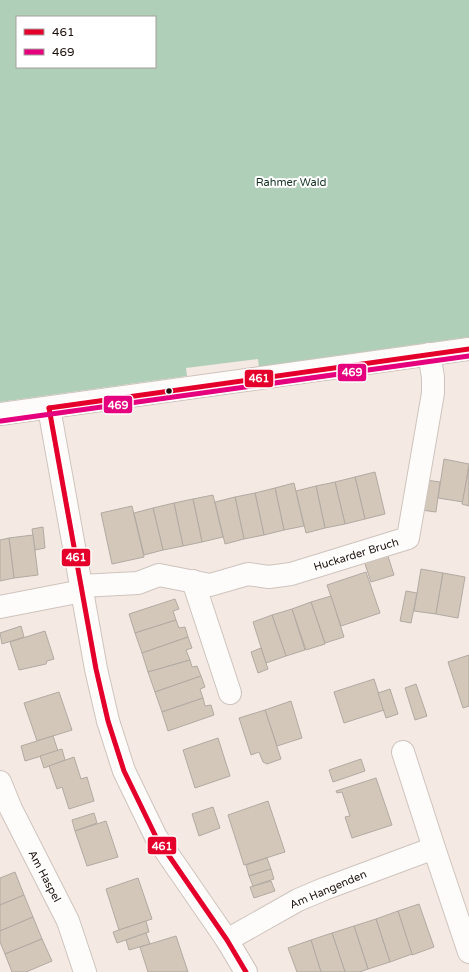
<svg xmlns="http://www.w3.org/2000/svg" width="469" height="972" font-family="'Varela Round',sans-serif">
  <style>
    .forest { fill: #b0cfb9; fill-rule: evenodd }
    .building { fill: #d2c7b9; stroke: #b2aaa2 }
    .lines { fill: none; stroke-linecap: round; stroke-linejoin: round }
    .minor-casing { stroke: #cfc4bd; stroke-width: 24 }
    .minor { stroke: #fdfcfb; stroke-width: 22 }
    .bus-1-casing { stroke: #fff; stroke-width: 8 }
    .bus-2-casing { stroke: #fff; stroke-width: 8 }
    .bus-1 { stroke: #e4002b; stroke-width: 5 }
    .bus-2 { stroke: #e5007d; stroke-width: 5 }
    .bus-dot { fill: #1d110b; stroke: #fff; stroke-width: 1.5 }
    .labels { text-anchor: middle; stroke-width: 4; stroke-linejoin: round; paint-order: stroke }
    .park-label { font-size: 11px; fill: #133122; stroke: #fff }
    .street-label { font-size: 11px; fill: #1d110b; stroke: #fff }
    .line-badge { stroke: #fff; stroke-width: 1.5 }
    .badge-label { font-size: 11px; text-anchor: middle; font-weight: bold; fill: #fff }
  </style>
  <rect width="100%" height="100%" fill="#f4e9e3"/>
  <path class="forest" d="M 0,0 L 469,0 L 469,337 L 259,367 L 258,359 L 186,368 L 187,376 L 0,402 ZM 17,17 L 155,17 L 155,67 L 17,67 Z"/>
  <g class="building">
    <path d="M 444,459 L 469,464 L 463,502 L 438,498 Z"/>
    <path d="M 469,467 L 469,506 L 462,504 Z"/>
    <path d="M 375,472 L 385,514 L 365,519 L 355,477 Z"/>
    <path d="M 355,477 L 365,519 L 345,524 L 335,482 Z"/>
    <path d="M 426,480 L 440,482 L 436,512 L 421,510 Z"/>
    <path d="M 335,482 L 345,524 L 325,528 L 316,486 Z"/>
    <path d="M 294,483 L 304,526 L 284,530 L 275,488 Z"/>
    <path d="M 316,486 L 325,528 L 306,533 L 296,491 Z"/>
    <path d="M 275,488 L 284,530 L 264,535 L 255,493 Z"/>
    <path d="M 255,493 L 264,535 L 244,539 L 235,497 Z"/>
    <path d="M 213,495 L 223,537 L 202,542 L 193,499 Z"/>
    <path d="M 235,497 L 244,539 L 225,544 L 215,502 Z"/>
    <path d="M 193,499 L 202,542 L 183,546 L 174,503 Z"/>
    <path d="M 174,503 L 183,546 L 163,550 L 153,508 Z"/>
    <path d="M 132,506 L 144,557 L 112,564 L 101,513 Z"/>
    <path d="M 153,508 L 163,550 L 144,555 L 134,513 Z"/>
    <path d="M 43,527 L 45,548 L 35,550 L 32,529 Z"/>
    <path d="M 33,535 L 38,575 L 14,578 L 9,538 Z"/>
    <path d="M 9,538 L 14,578 L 0,581 L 0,540 Z"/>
    <path d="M 387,553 L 394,575 L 371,582 L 364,561 Z"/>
    <path d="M 421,569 L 443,573 L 436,614 L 414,611 Z"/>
    <path d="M 366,572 L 380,613 L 341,626 L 327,585 Z"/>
    <path d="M 443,573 L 465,577 L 458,618 L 436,614 Z"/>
    <path d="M 406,591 L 417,593 L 411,623 L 400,621 Z"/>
    <path d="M 331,596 L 344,637 L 325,643 L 311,602 Z"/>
    <path d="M 175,599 L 179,609 L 173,611 L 176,620 L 135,633 L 129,614 Z"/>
    <path d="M 311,602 L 325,644 L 306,650 L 292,609 Z"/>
    <path d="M 292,609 L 305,650 L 286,656 L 272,615 Z"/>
    <path d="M 272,615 L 286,656 L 266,663 L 253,622 Z"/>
    <path d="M 176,620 L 179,628 L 185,627 L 188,637 L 142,653 L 135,633 Z"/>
    <path d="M 21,626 L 24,637 L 2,644 L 0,633 Z"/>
    <path d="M 45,631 L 54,659 L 47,661 L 46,664 L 19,670 L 10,642 Z"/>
    <path d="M 188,637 L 192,648 L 186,650 L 190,660 L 148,672 L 142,653 Z"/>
    <path d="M 261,648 L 268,669 L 258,673 L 251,652 Z"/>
    <path d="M 469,655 L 469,706 L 463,708 L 448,662 Z"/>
    <path d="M 190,660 L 192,667 L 197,666 L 201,676 L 155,692 L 148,672 Z"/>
    <path d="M 201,676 L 205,687 L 200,689 L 203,698 L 162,712 L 155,692 Z"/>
    <path d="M 374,679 L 384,710 L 344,723 L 334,692 Z"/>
    <path d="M 416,684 L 427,716 L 415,720 L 405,688 Z"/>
    <path d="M 390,689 L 398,714 L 386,718 L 378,693 Z"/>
    <path d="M 59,692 L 72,730 L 37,741 L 24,703 Z"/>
    <path d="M 203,698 L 205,706 L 211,705 L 214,715 L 168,731 L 162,712 Z"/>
    <path d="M 291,701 L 302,738 L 277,746 L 265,710 Z"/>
    <path d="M 265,710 L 281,759 L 267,764 L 263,762 L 259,752 L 251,755 L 239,718 Z"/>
    <path d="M 53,736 L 58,751 L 25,761 L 21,746 Z"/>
    <path d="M 218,738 L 230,776 L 195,788 L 183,750 Z"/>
    <path d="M 62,749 L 65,760 L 44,768 L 40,756 Z"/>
    <path d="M 74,757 L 81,779 L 87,777 L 94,801 L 69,809 L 62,787 L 57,789 L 49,766 Z"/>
    <path d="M 361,759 L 365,771 L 333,782 L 329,770 Z"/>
    <path d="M 376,778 L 392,825 L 352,838 L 345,817 L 350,816 L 342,792 L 337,793 L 336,791 Z"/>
    <path d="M 268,801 L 285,852 L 244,865 L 228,815 Z"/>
    <path d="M 213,807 L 220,828 L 199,836 L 192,814 Z"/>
    <path d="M 94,813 L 97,823 L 75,831 L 72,820 Z"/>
    <path d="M 106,821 L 118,857 L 87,866 L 75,831 Z"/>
    <path d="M 267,858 L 271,869 L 249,876 L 246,865 Z"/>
    <path d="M 271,869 L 274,879 L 253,886 L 249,876 Z"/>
    <path d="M 15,872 L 24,895 L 0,905 L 0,878 Z"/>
    <path d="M 138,878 L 152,919 L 119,930 L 106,889 Z"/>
    <path d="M 271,881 L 275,891 L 254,898 L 250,887 Z"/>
    <path d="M 24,895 L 33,917 L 0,931 L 0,905 Z"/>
    <path d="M 419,904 L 434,947 L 412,955 L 398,911 Z"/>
    <path d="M 398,911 L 412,954 L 390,962 L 376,919 Z"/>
    <path d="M 33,917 L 42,939 L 5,954 L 0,942 L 0,931 Z"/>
    <path d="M 376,919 L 390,962 L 368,969 L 354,926 Z"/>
    <path d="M 146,921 L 149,932 L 117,943 L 113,932 Z"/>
    <path d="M 354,926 L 368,969 L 360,972 L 345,972 L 332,933 Z"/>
    <path d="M 146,933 L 150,944 L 129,950 L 126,940 Z"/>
    <path d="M 332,933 L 345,972 L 321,972 L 311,940 Z"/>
    <path d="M 176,936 L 188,972 L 148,972 L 140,947 Z"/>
    <path d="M 42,939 L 52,961 L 26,972 L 12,972 L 5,954 Z"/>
    <path d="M 311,940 L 321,972 L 297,972 L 288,948 Z"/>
  </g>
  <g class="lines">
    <defs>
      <g id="minor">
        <path d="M 49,408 L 96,669 L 108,721 L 124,771 L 156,837 L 227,940 L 246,972"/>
        <path d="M 0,414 L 469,349"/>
        <path d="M 193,581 L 230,693"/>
        <path d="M 81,586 L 138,583 L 159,575 L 210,585 L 248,574 L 269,577 L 291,574 L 408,538 L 433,393 L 433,377 L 429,354"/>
        <path d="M 0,607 L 82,591"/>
        <path d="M 403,752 L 434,848"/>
        <path d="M 0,782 L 11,809 L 68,921 L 85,972"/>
        <path d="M 227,940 L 298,900 L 324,889 L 434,848 L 469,952"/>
      </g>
    </defs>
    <use href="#minor" class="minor-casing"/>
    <use href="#minor" class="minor"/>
    <defs>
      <g id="bus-1">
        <path d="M 49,408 L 96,669 L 108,721 L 124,771 L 156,837 L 227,940 L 246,972"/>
        <path d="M 49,408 L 469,349"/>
      </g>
      <path id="bus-2" d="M 1,421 L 469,356"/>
    </defs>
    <use href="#bus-1" class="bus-1-casing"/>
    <use href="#bus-2" class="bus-2-casing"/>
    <use href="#bus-1" class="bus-1"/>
    <use href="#bus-2" class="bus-2"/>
  </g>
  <circle class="bus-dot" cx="169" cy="391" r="3.5"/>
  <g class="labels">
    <g class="park-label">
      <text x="291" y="186">Rahmer Wald</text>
    </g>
    <g class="street-label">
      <text transform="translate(356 554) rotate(-17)" y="4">Huckarder Bruch</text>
      <text transform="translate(45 876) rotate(62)" y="4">Am Haspel</text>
      <text transform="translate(328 889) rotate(-23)" y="4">Am Hangenden</text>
    </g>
  </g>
  <g class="line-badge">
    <rect x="337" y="363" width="30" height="19" rx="4" fill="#e5007d"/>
    <rect x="244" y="369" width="30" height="19" rx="4" fill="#e4002b"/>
    <rect x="103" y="395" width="30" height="19" rx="4" fill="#e5007d"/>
    <rect x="61" y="548" width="30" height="19" rx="4" fill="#e4002b"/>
    <rect x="147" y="836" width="30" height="19" rx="4" fill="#e4002b"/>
  </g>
  <g class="badge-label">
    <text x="352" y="376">469</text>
    <text x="259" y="382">461</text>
    <text x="118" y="409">469</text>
    <text x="76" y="561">461</text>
    <text x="162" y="850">461</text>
  </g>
  <rect x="16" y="16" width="140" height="52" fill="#ffffff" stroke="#a5a09d"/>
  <rect x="24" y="29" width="20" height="6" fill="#e4002b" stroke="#a5a09d"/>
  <text x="52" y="36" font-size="12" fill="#1d110b">461</text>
  <rect x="24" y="49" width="20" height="6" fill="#e5007d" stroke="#a5a09d"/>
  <text x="52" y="56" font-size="12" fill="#1d110b">469</text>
</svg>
